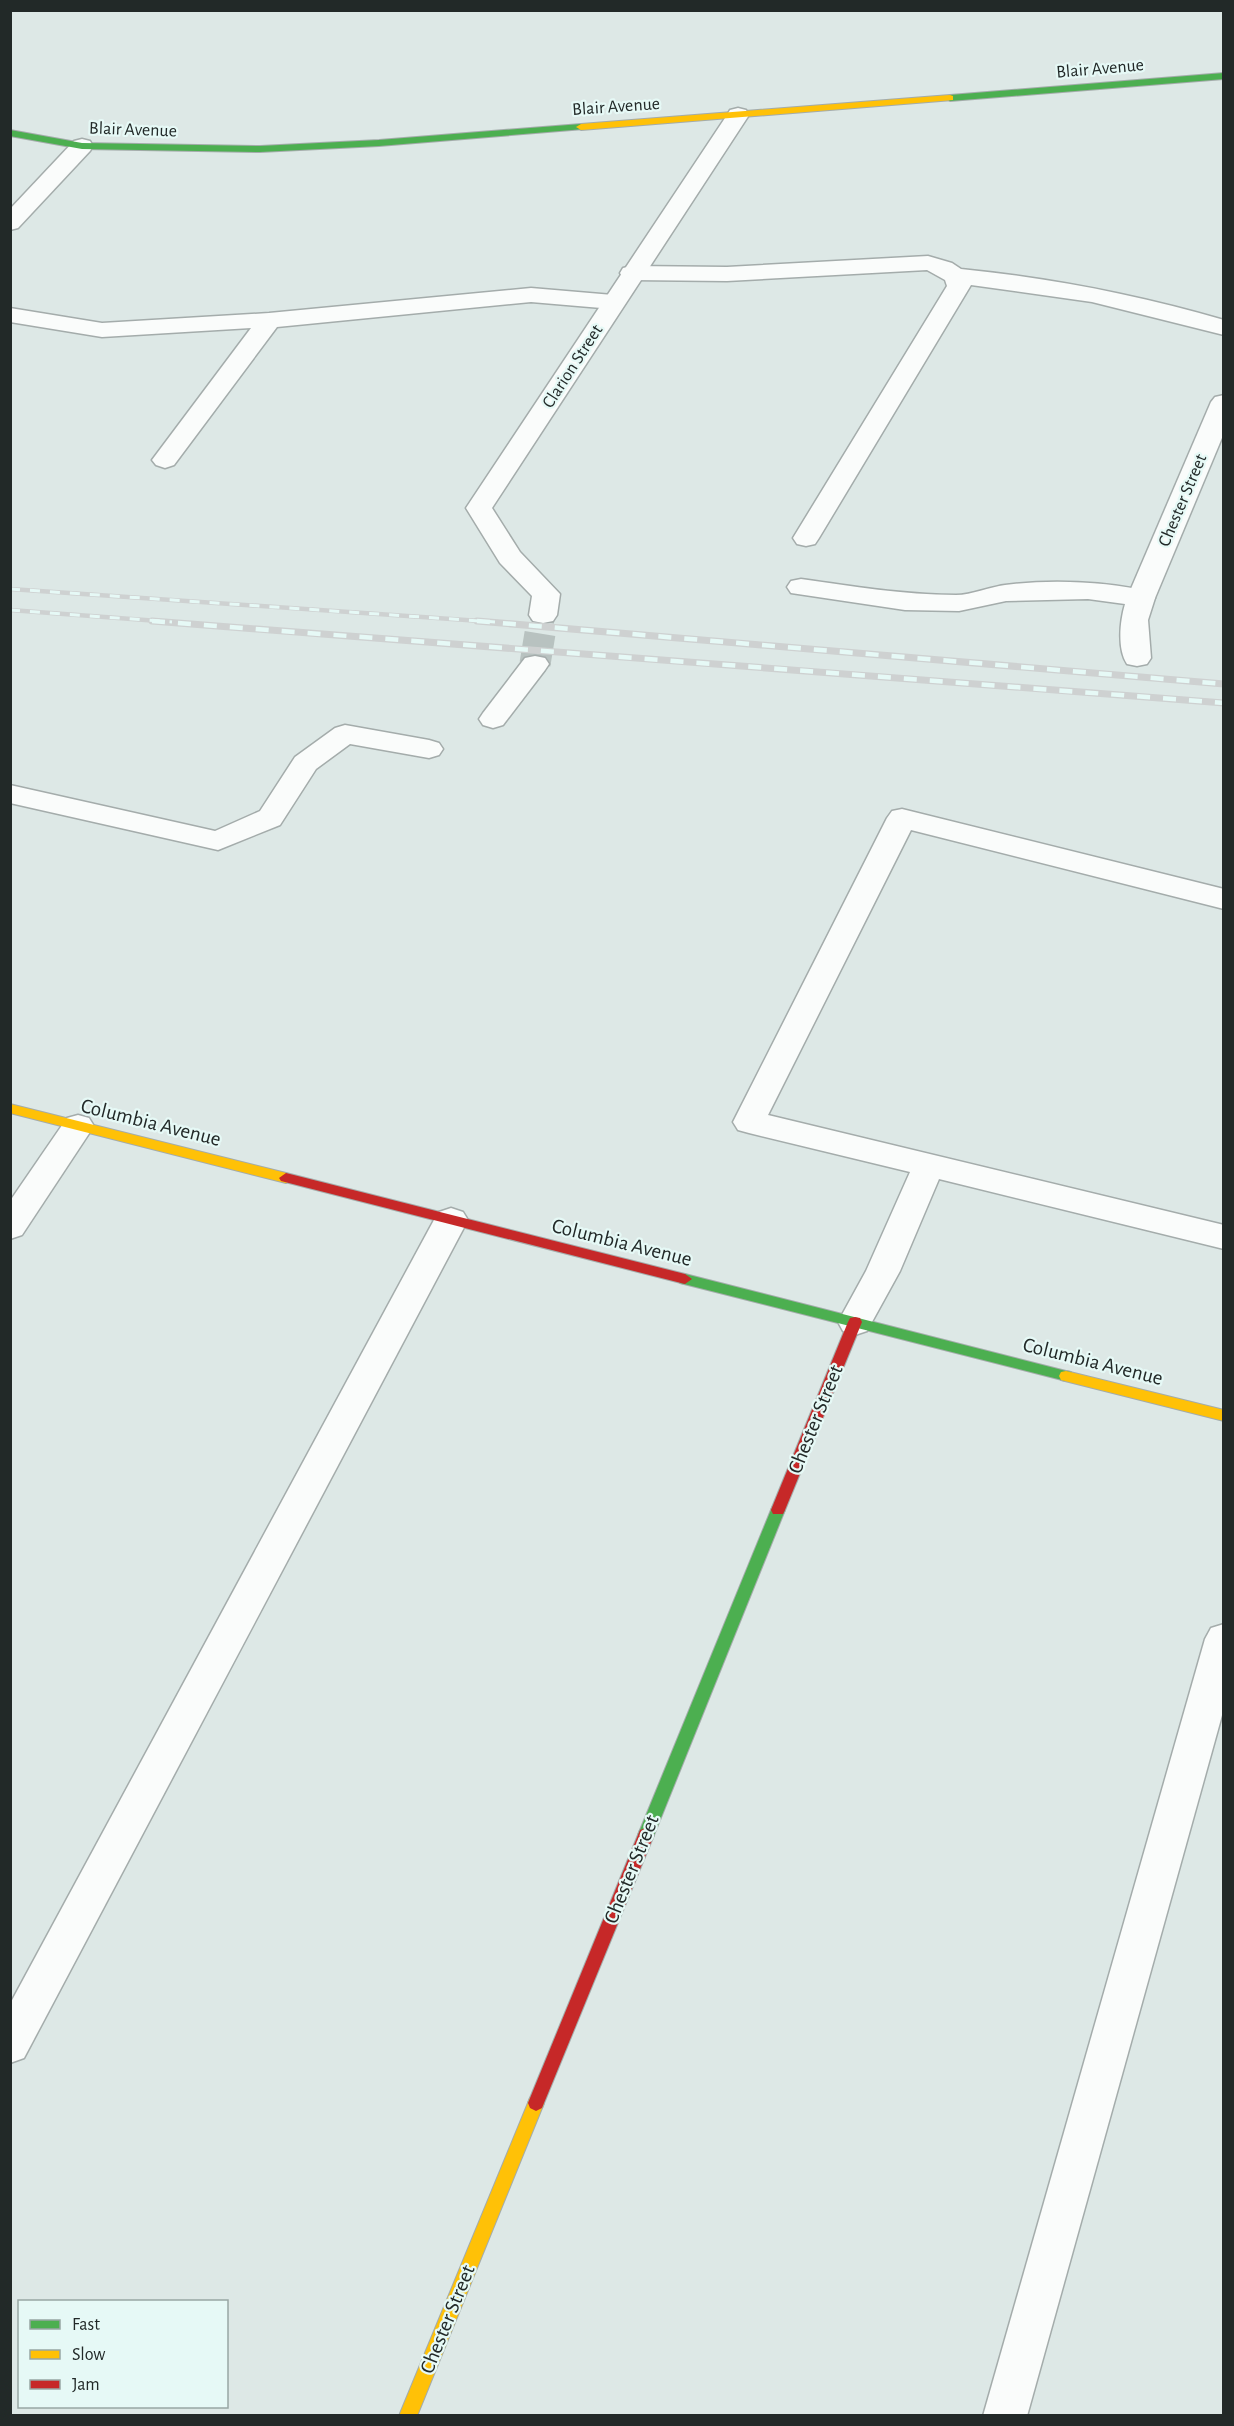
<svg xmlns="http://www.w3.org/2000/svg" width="1234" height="2426" font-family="'Alegreya Sans',sans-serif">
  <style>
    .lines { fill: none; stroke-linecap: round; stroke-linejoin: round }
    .street-tunnel-far1 { stroke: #b8c2c0; stroke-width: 24; stroke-dasharray: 24 12; stroke-linecap: butt }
    .street-tunnel { stroke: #b8c2c0; stroke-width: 31; stroke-dasharray: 31 16; stroke-linecap: butt }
    .lane-casing { stroke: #a4acab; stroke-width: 3 }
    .street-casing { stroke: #a4acab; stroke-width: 3 }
    .fast-casing { stroke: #a4acab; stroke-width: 2 }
    .slow-casing { stroke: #a4acab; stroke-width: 2 }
    .jam-casing { stroke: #a4acab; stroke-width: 2 }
    .lane { fill: #fafcfb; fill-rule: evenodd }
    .street { fill: #fafcfb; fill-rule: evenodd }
    .fast { fill: #4caf50; fill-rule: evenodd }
    .slow { fill: #ffc107; fill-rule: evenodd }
    .jam { fill: #c62828; fill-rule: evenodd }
    .rail-far1-casing { stroke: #ced1d1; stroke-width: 4.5 }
    .rail-casing { stroke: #ced1d1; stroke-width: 7 }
    .rail-far1 { stroke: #e6f9f6; stroke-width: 3; stroke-dasharray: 10; stroke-linecap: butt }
    .rail { stroke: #e6f9f6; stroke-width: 4.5; stroke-dasharray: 13; stroke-linecap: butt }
    .labels { text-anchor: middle; stroke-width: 4.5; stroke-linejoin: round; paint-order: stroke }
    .far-street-label { font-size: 18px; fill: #222928; stroke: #e6f9f6 }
    .street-label { font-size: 21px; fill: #222928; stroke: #e6f9f6 }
  </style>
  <rect width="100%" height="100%" fill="#dde8e6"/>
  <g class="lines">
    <path class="street-tunnel-far1" d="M 542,622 L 543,615"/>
    <path class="street-tunnel" d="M 535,664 L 542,621"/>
    <defs>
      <g id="lane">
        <path d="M 928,256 L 952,263 L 961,269 C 1051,278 1138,295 1224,320 L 1224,335 L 1092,302 L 971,285 L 819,538 L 815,544 L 806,546 L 797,544 L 793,538 L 947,286 L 945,280 L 927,270 L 727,281 L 632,280 L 623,278 L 620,273 L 623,268 L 632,266 L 727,267 Z"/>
        <path d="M 531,288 L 613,295 L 622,297 L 625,302 L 622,307 L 613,309 L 531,302 L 277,327 L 174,465 L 165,468 L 156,465 L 152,460 L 251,328 L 102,337 L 10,322 L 10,308 L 102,323 L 269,313 Z"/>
        <path d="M 801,579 C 853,586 903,595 956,595 C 972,595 989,587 1005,585 C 1049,579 1107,581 1151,592 L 1155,598 L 1148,620 L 1151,658 L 1147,664 L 1137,666 L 1127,664 C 1117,649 1120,621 1125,604 L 1088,599 L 1006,601 L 959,611 L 905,610 L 791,593 L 787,587 L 791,581 Z"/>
        <path d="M 345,725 L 429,740 L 439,743 L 443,749 L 439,755 L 429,758 L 350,744 L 316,769 L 280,825 L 218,850 L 10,803 L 10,785 L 215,831 L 260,811 L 295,757 L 335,728 Z"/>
        <path d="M 902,809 L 1224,889 L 1224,909 L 911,830 L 768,1115 L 1224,1225 L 1224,1249 L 939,1179 L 900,1271 L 867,1331 L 855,1335 L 843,1331 L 838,1322 L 866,1271 L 910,1172 L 749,1133 L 738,1130 L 733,1122 L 887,818 L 892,811 Z"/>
        <path d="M 451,1208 L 463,1212 L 468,1220 L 24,2058 L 10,2063 L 10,2004 L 434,1220 L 439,1212 Z"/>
        <path d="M 1224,1624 L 1224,1708 L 1027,2416 L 983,2416 L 1205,1639 L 1211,1628 Z"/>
      </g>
      <g id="street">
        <path d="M 738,108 L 746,110 L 749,115 L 492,508 L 520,552 L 560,594 L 557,615 L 553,621 L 543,623 L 533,621 L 529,615 L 532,596 L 500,563 L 466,508 L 727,115 L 730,110 Z"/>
        <path d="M 82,139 L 90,141 L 93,146 L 90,151 L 18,228 L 10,230 L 10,209 L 74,141 Z"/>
        <path d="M 1224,395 L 1224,433 L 1155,598 L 1151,604 L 1141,606 L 1131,604 L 1127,598 L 1211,402 L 1215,397 Z"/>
        <path d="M 535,656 L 545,658 L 549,664 L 545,670 L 503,725 L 493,728 L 483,725 L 479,719 L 483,713 L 525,658 Z"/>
        <path d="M 78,1115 L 89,1118 L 94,1126 L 22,1235 L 10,1239 L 10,1201 L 67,1118 Z"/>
      </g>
      <g id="fast">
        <path d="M 1224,73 L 1224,79 L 950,101 L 945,98 L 950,95 Z"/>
        <path d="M 581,124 L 586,127 L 584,129 L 379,146 L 260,152 L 82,149 L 10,136 L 10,130 L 82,143 L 260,146 L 379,140 Z"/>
        <path d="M 685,1274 L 1066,1371 L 1071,1372 L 1073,1376 L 1071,1380 L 1066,1381 L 680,1283 L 678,1279 Z"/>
        <path d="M 778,1504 L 783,1506 L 785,1510 L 654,1835 L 652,1840 L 646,1842 L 640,1840 L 638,1835 L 771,1510 L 773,1506 Z"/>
      </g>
      <g id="slow">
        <path d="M 950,95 L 953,96 L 953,100 L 581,130 L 576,127 L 581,124 Z"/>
        <path d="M 10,1104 L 286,1173 L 293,1178 L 286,1183 L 10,1113 Z"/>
        <path d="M 1066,1371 L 1224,1410 L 1224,1421 L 1061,1380 L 1059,1376 L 1061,1372 Z"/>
        <path d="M 536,2095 L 542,2098 L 544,2103 L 417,2416 L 399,2416 L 528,2103 L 530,2098 Z"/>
      </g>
      <g id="jam">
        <path d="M 286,1173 L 685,1274 L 692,1279 L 685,1284 L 281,1181 L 279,1178 Z"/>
        <path d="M 855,1317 L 860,1318 L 862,1322 L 785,1510 L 783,1514 L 773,1514 L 771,1510 L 848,1322 L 850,1318 Z"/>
        <path d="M 646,1828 L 652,1830 L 654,1835 L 544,2103 L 542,2108 L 536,2111 L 530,2108 L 528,2103 L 638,1835 L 640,1830 Z"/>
      </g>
    </defs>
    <use href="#lane" class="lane-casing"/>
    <use href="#street" class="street-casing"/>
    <use href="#fast" class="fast-casing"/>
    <use href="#slow" class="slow-casing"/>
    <use href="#jam" class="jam-casing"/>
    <use href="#lane" class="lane"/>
    <use href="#street" class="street"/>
    <use href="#fast" class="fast"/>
    <use href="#slow" class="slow"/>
    <use href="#jam" class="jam"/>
    <defs>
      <g id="rail-far1">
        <path d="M 10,589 L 495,622"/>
        <path d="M 10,610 L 172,622"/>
      </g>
      <g id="rail">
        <path d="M 152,621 L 1224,703"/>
        <path d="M 477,621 L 1224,684"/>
      </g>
    </defs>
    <use href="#rail-far1" class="rail-far1-casing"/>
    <use href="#rail" class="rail-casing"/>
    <use href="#rail-far1" class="rail-far1"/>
    <use href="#rail" class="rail"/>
  </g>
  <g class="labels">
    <g class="far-street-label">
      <text transform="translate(1100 68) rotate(-5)" y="6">Blair Avenue</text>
      <text transform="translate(616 106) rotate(-4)" y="6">Blair Avenue</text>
      <text transform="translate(133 129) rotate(2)" y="6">Blair Avenue</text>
      <text transform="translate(572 366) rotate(-57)" y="6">Clarion Street</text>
      <text transform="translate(1182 500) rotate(-67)" y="6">Chester Street</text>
    </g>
    <g class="street-label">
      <text transform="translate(151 1122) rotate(14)" y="7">Columbia Avenue</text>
      <text transform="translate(622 1242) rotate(14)" y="7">Columbia Avenue</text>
      <text transform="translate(1093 1361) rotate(14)" y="7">Columbia Avenue</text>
      <text transform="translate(815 1419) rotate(-68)" y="7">Chester Street</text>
      <text transform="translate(631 1869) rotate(-68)" y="7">Chester Street</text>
      <text transform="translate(447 2319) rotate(-68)" y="7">Chester Street</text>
    </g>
  </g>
  <rect width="1234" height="2426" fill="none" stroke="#222928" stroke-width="24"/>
  <rect x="18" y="2300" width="210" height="108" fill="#e6f9f6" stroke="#98a6a4" stroke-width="1.5"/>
  <rect x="30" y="2320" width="30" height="9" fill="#4caf50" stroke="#98a6a4" stroke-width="1.5"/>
  <text x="72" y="2330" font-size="18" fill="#222928">Fast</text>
  <rect x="30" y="2350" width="30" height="9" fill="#ffc107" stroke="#98a6a4" stroke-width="1.5"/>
  <text x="72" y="2360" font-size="18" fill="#222928">Slow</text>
  <rect x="30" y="2380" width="30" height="9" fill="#c62828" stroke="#98a6a4" stroke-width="1.5"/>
  <text x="72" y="2390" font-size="18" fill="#222928">Jam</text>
</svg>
